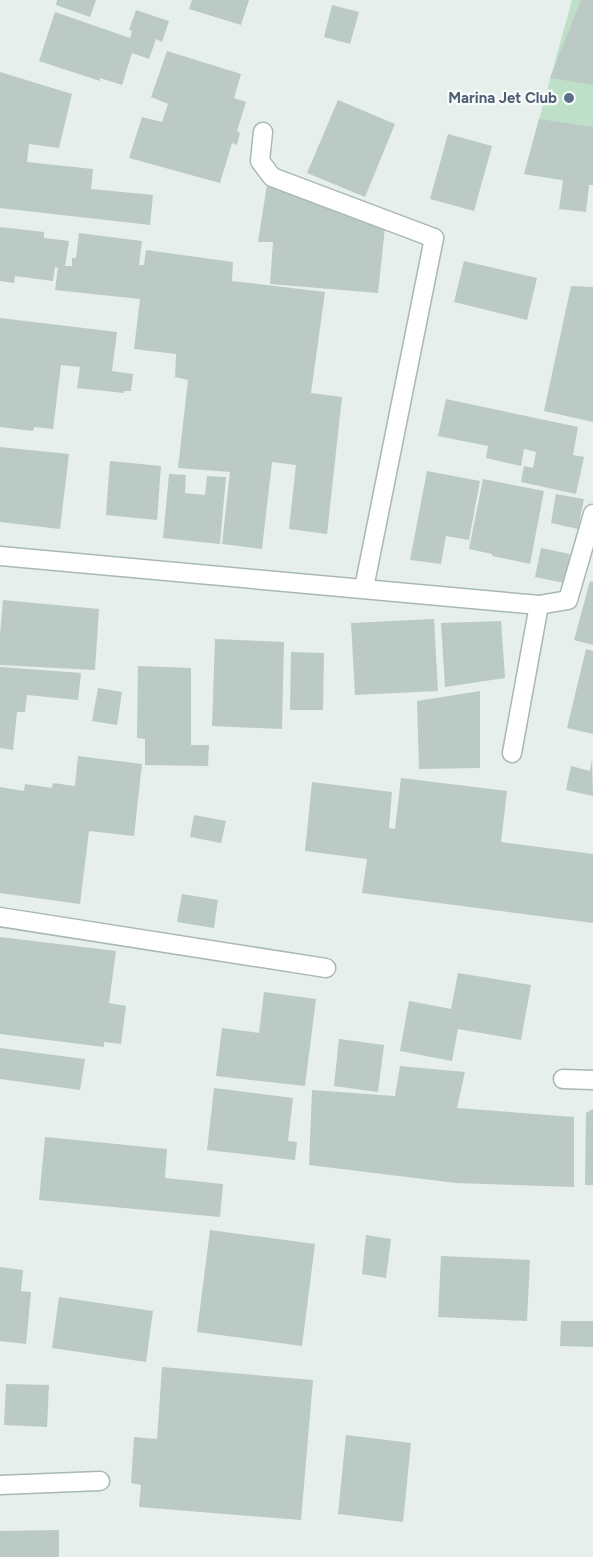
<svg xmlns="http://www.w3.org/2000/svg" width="593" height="1557" font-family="Figtree,sans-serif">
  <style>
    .green { fill: #bfe0c8 }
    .building { fill: #bbcac4 }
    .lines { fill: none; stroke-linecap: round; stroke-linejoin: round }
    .service-casing { stroke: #a8b8b2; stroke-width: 21 }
    .minor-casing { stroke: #a8b8b2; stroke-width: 21 }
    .service { stroke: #fff; stroke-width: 18 }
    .minor { stroke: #fff; stroke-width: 18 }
    .service-dot { fill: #5c6f8a; stroke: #f7fbf9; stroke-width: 2 }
    .labels { text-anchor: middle; stroke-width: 4.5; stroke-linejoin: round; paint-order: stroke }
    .service-label { font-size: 15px; font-weight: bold; fill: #4e5e75; stroke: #f7fbf9; text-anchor: end }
  </style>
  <rect width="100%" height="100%" fill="#e6efeb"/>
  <path class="green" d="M 572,0 L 593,0 L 593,185 L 524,174 Z"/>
  <g class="building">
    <path d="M 57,0 L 96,0 L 90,17 L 56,5 Z"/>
    <path d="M 192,0 L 249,0 L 241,25 L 189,9 Z"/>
    <path d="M 581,0 L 593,0 L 593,85 L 550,78 Z"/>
    <path d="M 332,5 L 359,12 L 350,44 L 324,37 Z"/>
    <path d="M 136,10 L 169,21 L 162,42 L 156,39 L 149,59 L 132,53 L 122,85 L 100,78 L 100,81 L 39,61 L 55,12 L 130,38 L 132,31 L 129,30 Z"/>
    <path d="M 167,51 L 241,74 L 234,98 L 246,102 L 237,131 L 240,133 L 237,145 L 232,143 L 220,183 L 129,158 L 142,117 L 162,122 L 168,104 L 151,97 Z"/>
    <path d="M 0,72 L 72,94 L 59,148 L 29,144 L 27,162 L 93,169 L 91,189 L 153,195 L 150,225 L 0,208 Z"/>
    <path d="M 338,100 L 395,124 L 365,197 L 307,173 Z"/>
    <path d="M 539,119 L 593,127 L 593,185 L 589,185 L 586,212 L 559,209 L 563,180 L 524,174 Z"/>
    <path d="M 448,134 L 492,146 L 474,211 L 430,199 Z"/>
    <path d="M 267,185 L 385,227 L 378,293 L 270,284 L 273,242 L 258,242 Z"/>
    <path d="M 0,227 L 44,232 L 44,238 L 69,241 L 65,266 L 72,266 L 72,258 L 76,258 L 79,233 L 142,241 L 139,265 L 144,265 L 146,250 L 233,262 L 232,281 L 325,292 L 311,393 L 342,397 L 327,534 L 289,529 L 296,465 L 272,462 L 262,549 L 222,544 L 230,472 L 178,468 L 188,380 L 175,377 L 176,354 L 134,349 L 140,299 L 55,290 L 58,268 L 55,267 L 53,281 L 15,276 L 14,283 L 0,281 Z"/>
    <path d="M 464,261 L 537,278 L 527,320 L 454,302 Z"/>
    <path d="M 571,286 L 593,287 L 593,422 L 544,411 Z"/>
    <path d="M 0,318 L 117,332 L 112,371 L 133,374 L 131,391 L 124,391 L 124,393 L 77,388 L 80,367 L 61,365 L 53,429 L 34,427 L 33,431 L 0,427 Z"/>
    <path d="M 446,399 L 578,427 L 573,455 L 584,457 L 576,494 L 521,482 L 524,466 L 533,468 L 536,452 L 524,449 L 521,466 L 486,458 L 488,446 L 438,436 Z"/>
    <path d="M 0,447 L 69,454 L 60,529 L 0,522 Z"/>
    <path d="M 110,461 L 161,466 L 157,520 L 106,515 Z"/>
    <path d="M 427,471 L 480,481 L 469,540 L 446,536 L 441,564 L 410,560 Z"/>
    <path d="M 169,474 L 186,475 L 185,493 L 205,495 L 207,476 L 226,477 L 220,544 L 163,538 Z"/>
    <path d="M 483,479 L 544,491 L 530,564 L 492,556 L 492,554 L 469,549 Z"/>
    <path d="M 556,494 L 584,499 L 578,529 L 551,523 Z"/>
    <path d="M 541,548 L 570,554 L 564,583 L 535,577 Z"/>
    <path d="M 590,581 L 593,582 L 593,645 L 574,640 Z"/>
    <path d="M 3,600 L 99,609 L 95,670 L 0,665 L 0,635 Z"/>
    <path d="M 434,619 L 438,691 L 355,695 L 351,623 Z"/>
    <path d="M 501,621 L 505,678 L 445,687 L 441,623 Z"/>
    <path d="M 215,639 L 284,642 L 282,729 L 212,726 Z"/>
    <path d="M 586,649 L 593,651 L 593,734 L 567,728 Z"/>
    <path d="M 291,652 L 324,653 L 323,710 L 290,710 Z"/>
    <path d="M 138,666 L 191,668 L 191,745 L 209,745 L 208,766 L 145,765 L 145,739 L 137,738 Z"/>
    <path d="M 0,667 L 81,673 L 78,700 L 27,695 L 25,712 L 17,712 L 13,750 L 0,748 Z"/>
    <path d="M 98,688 L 122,692 L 117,725 L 92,721 Z"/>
    <path d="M 480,691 L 480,768 L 419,769 L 417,701 Z"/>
    <path d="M 78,756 L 142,764 L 134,836 L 89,831 L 80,904 L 0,893 L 0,787 L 24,791 L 25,784 L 52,788 L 53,783 L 75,786 Z"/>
    <path d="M 592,760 L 593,796 L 566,790 L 571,766 L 590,771 Z"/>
    <path d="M 401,778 L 507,791 L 501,842 L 593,854 L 593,923 L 362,893 L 367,859 L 305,851 L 312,782 L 392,792 L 389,828 L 395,829 Z"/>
    <path d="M 194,815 L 226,821 L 221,843 L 190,837 Z"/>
    <path d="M 182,894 L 218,900 L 214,928 L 177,922 Z"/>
    <path d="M 0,937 L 116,951 L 109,1003 L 126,1006 L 121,1044 L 104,1042 L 104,1047 L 0,1034 Z"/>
    <path d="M 458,973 L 531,985 L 521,1040 L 458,1029 L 452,1061 L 400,1051 L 409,1001 L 451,1009 Z"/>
    <path d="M 264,992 L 316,999 L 305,1086 L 216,1076 L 222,1028 L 259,1033 Z"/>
    <path d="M 339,1039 L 384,1045 L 378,1092 L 334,1086 Z"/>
    <path d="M 0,1048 L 85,1059 L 80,1090 L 0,1079 Z"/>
    <path d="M 400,1066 L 465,1072 L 457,1108 L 574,1117 L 574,1187 L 456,1183 L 309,1165 L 312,1090 L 395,1096 Z"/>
    <path d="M 214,1088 L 293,1098 L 288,1141 L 297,1142 L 295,1160 L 207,1150 Z"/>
    <path d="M 593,1109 L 593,1185 L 585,1185 L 586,1113 Z"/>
    <path d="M 45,1137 L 167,1149 L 165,1178 L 223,1184 L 220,1217 L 39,1200 Z"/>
    <path d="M 210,1230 L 315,1244 L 302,1346 L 197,1332 Z"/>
    <path d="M 366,1235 L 391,1239 L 386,1278 L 362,1274 Z"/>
    <path d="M 441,1256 L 530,1260 L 527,1321 L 438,1317 Z"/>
    <path d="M 0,1267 L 23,1270 L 21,1291 L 31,1292 L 26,1344 L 0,1341 Z"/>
    <path d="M 59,1297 L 153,1311 L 146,1362 L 52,1348 Z"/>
    <path d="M 561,1321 L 593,1321 L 593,1347 L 560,1346 Z"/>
    <path d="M 162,1367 L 313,1380 L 301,1520 L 139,1507 L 141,1485 L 131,1483 L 134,1437 L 157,1439 Z"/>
    <path d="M 6,1384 L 49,1385 L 47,1427 L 4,1425 Z"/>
    <path d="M 346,1435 L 411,1443 L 403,1522 L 338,1514 Z"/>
    <path d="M 59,1530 L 59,1557 L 0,1557 L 0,1531 Z"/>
  </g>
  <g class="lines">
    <defs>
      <g id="service">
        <path d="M 263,132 L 260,161 L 272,177 L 434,238"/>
        <path d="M 539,605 L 568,600 L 593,514"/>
        <path d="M 0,917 L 326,968"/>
        <path d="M 563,1079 L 593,1080"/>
        <path d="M 0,1485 L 100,1481"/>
      </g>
      <g id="minor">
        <path d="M 0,556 L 539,605 L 512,753"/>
        <path d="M 364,588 L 434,238"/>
      </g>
    </defs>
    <use href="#service" class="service-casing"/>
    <use href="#minor" class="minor-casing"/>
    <use href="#service" class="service"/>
    <use href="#minor" class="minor"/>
  </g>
  <circle class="service-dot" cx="569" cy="98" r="6"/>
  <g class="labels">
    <g class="service-label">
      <text x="557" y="103">Marina Jet Club</text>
    </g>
  </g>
</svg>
